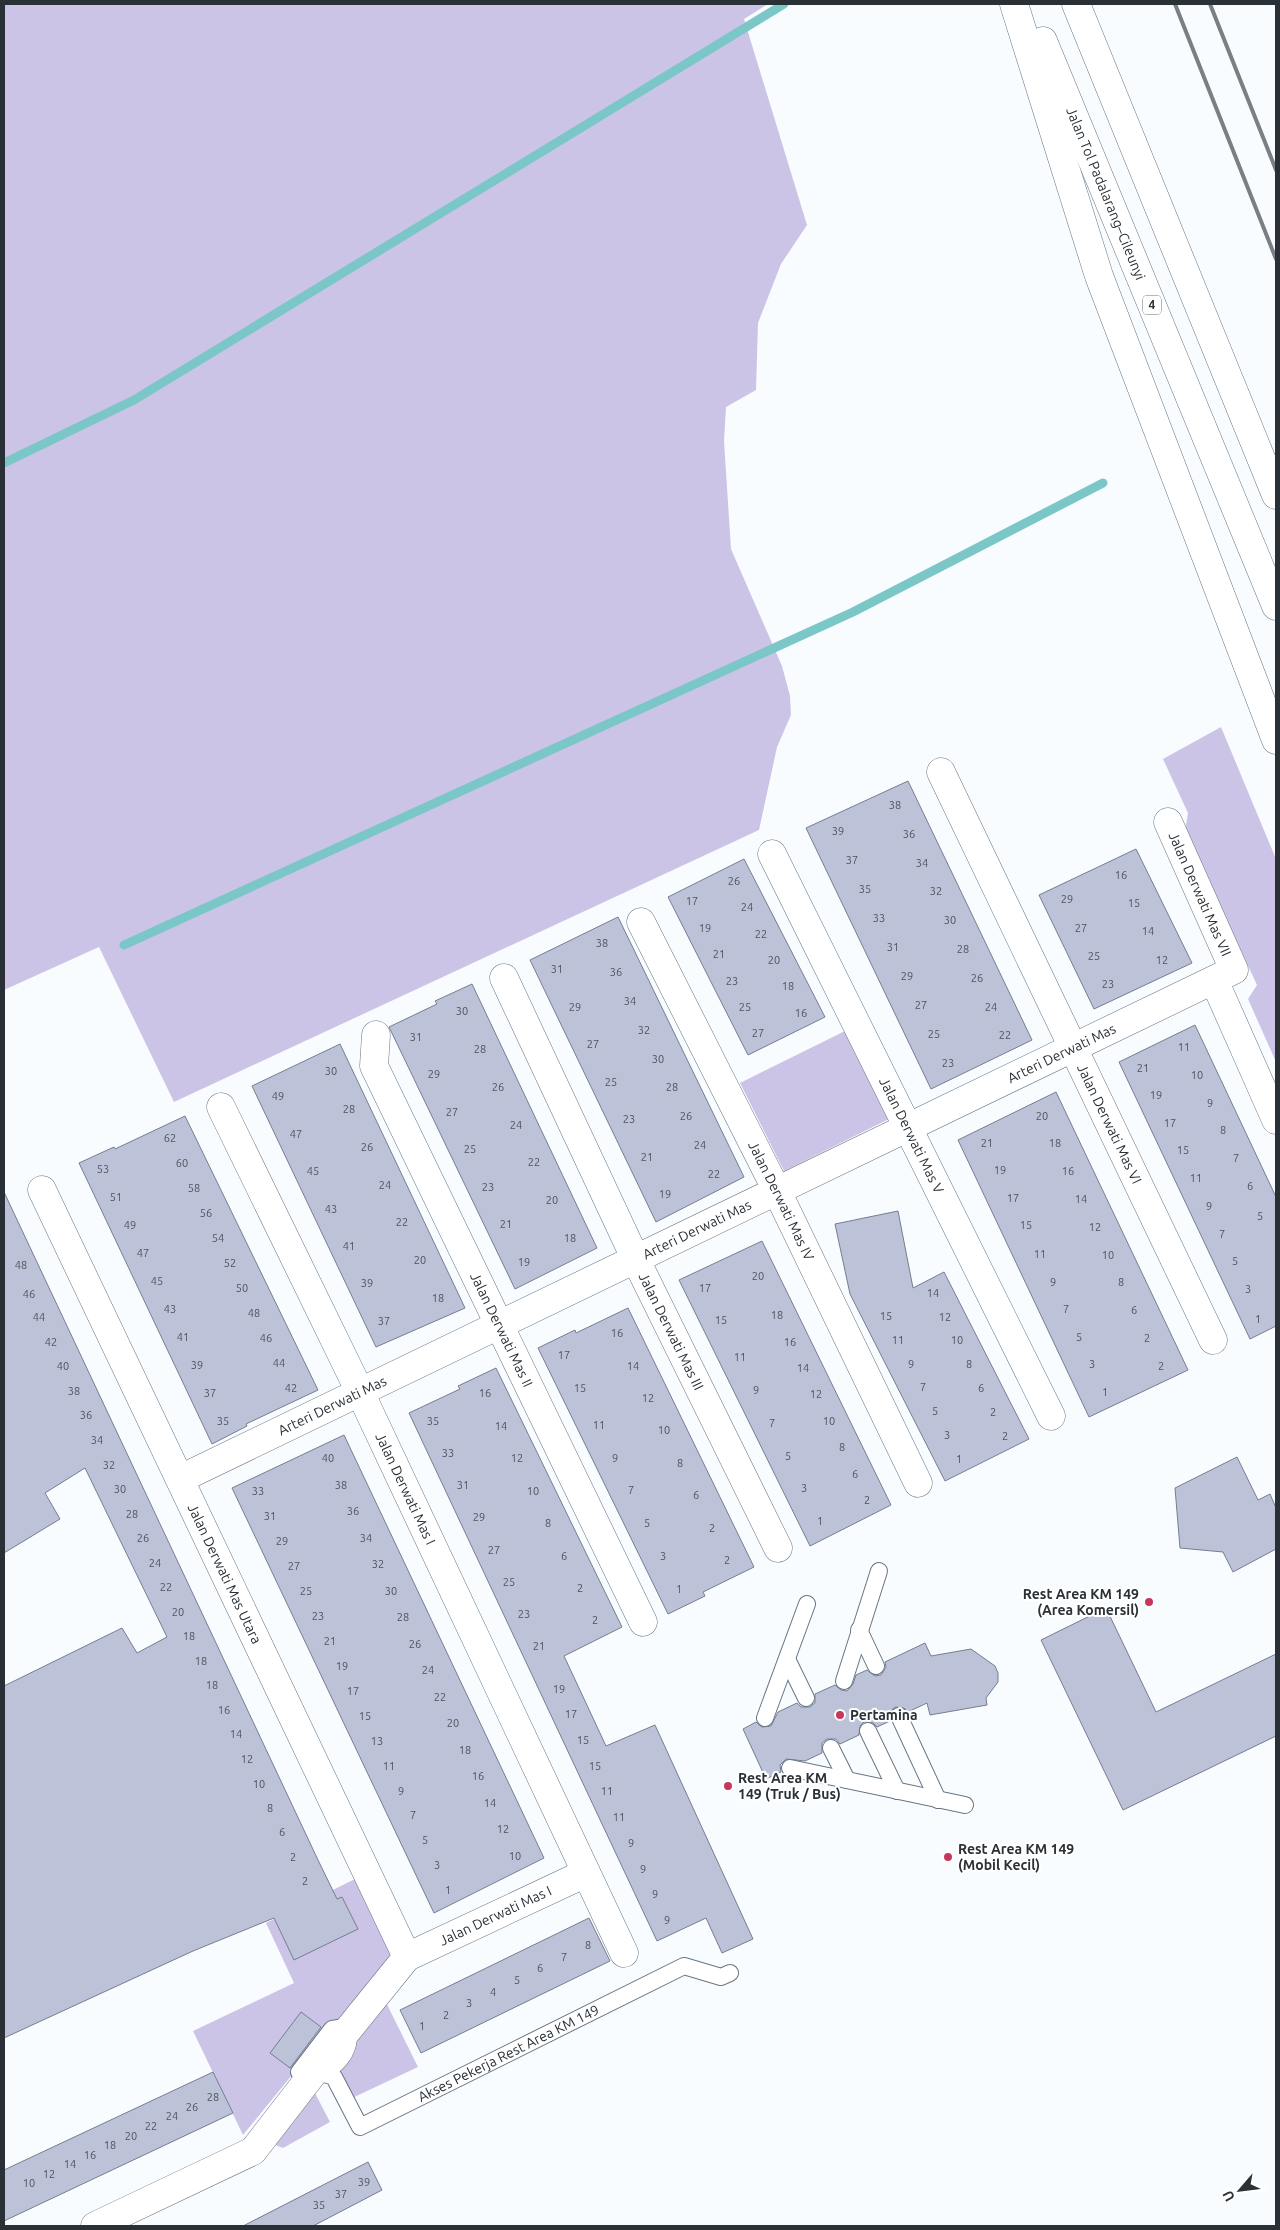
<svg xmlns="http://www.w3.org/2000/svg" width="1280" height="2230" font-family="Ubuntu,sans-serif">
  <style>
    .green { fill: #ccc4e7 }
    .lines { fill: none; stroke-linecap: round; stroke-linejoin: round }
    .stream { stroke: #7bc7c8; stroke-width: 9 }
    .building { fill: #bcc2d7; stroke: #777d90 }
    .service-casing { stroke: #667685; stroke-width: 18 }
    .minor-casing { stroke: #667685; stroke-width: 29 }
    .motorway-casing { stroke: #667685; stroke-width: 29 }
    .service { stroke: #fff; stroke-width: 16 }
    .minor { stroke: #fff; stroke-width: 28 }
    .motorway { stroke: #fff; stroke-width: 28 }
    .rail { stroke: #797f84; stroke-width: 4 }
    .poi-dot { fill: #c7375a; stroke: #fff; stroke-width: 2 }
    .labels { text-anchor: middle; stroke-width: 4; stroke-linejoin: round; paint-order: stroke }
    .number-label { font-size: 11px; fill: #4e545e }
    .shield { fill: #fff; stroke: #696e72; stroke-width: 1 }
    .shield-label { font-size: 12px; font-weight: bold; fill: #293036 }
    .street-label { font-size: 14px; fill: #293036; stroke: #fff }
    .poi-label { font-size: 14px; font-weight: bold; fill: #293036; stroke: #fff; text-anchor: start }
  </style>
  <rect width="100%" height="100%" fill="#f8fcff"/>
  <g class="green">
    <path d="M 4,4 L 768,4 L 744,19 L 807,225 L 781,264 L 758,323 L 756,390 L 726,407 L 724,441 L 731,549 L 782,666 L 790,696 L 791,715 L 777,747 L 759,830 L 174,1102 L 99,947 L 4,990 Z"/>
    <path d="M 1221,727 L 1276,859 L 1276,1062 L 1248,999 L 1257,985 L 1185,831 L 1188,813 L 1163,759 Z"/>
    <path d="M 845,1031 L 889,1119 L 784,1171 L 740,1083 Z"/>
    <path d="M 357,1878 L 394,1954 L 375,1980 L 418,2067 L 348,2100 L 336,2075 L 301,2064 L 243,2135 L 193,2031 L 294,1983 L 266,1923 Z"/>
    <path d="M 315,2093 L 330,2122 L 283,2148 L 275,2145 Z"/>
  </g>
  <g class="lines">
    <g class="stream">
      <path d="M 4,463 L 134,400 L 784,4"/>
      <path d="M 124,945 L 853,612 L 1103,483"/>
    </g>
  </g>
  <g class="building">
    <path d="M 908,781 L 1032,1040 L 931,1089 L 806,828 Z"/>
    <path d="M 1136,849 L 1192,963 L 1094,1009 L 1039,895 Z"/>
    <path d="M 744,859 L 825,1017 L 748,1055 L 668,897 Z"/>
    <path d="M 618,917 L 744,1177 L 656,1222 L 530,960 Z"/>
    <path d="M 472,984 L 597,1248 L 515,1289 L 389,1027 L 437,1004 L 435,1001 Z"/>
    <path d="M 1195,1025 L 1276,1197 L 1276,1326 L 1250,1339 L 1119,1062 Z"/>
    <path d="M 340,1044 L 465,1308 L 376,1347 L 252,1086 Z"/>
    <path d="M 1056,1092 L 1188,1370 L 1089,1417 L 958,1140 Z"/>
    <path d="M 185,1116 L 318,1390 L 246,1424 L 247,1426 L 212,1444 L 79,1163 L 114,1147 L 115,1149 Z"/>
    <path d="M 4,1192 L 318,1860 L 337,1899 L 342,1897 L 358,1929 L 294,1960 L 274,1918 L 193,1951 L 4,2038 L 4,1686 L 122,1628 L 137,1653 L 167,1637 L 85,1468 L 45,1493 L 60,1519 L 4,1553 Z"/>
    <path d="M 898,1211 L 913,1288 L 944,1272 L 1029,1439 L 945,1481 L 850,1294 L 835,1224 Z"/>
    <path d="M 762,1241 L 891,1505 L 810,1546 L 679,1280 Z"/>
    <path d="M 628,1308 L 754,1567 L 703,1592 L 705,1596 L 668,1614 L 538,1348 L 575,1330 L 576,1333 Z"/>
    <path d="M 496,1368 L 622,1627 L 564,1656 L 606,1746 L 655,1725 L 753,1939 L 722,1953 L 706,1918 L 657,1941 L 409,1413 L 460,1389 L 458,1386 Z"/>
    <path d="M 344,1435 L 544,1858 L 434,1913 L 232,1488 Z"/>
    <path d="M 1237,1457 L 1258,1500 L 1270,1494 L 1276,1508 L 1276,1549 L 1233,1572 L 1223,1552 L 1180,1548 L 1175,1488 Z"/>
    <path d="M 1106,1608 L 1156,1712 L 1276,1654 L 1276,1736 L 1123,1810 L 1041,1640 Z"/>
    <path d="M 925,1643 L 931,1656 L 971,1649 L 995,1666 L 998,1673 L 998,1682 L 986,1698 L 987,1705 L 930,1715 L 927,1703 L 908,1712 L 904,1708 L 895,1707 L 891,1711 L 890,1721 L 877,1727 L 873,1723 L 864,1722 L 860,1726 L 859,1735 L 840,1744 L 836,1739 L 827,1739 L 822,1743 L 822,1753 L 805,1761 L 786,1759 L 780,1765 L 781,1772 L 766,1779 L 743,1729 L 756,1722 L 762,1727 L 771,1726 L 778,1712 L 797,1703 L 801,1707 L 810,1707 L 815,1703 L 815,1694 L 835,1685 L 841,1690 L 847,1691 L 853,1684 L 856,1675 L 867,1670 L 875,1676 L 881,1675 L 886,1667 L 885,1662 Z"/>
    <path d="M 589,1918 L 610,1961 L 421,2053 L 400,2010 Z"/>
    <path d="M 301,2012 L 321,2027 L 290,2068 L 270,2053 Z"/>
    <path d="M 213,2072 L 233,2113 L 4,2221 L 4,2170 Z"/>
    <path d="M 368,2162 L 382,2190 L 338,2213 L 313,2226 L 243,2226 Z"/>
  </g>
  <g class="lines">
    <defs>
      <g id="service">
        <path d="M 859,1630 L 876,1666"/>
        <path d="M 787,1659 L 806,1698"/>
        <path d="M 844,1681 L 879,1571"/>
        <path d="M 899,1716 L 938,1800"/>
        <path d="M 765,1718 L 807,1604"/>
        <path d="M 868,1731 L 897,1791"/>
        <path d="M 831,1748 L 847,1780"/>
        <path d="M 790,1768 L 965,1805"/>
        <path id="s1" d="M 315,2071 L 334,2077 L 360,2127 L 684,1966 L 721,1977 L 730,1973"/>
        <path d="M 299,2072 L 332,2029 L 351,2026"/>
      </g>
      <g id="minor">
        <path id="s2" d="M 941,772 L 1213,1340"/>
        <path id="s3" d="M 772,854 L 1051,1416"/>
        <path id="s4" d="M 641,922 L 777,1191 L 918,1483"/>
        <path id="s5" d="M 504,978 L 636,1260 L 778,1548"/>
        <path d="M 1214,980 L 1276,1120"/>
        <path id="s6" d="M 376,1035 L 374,1066 L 643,1622"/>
        <path id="s7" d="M 221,1107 L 360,1392 L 624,1953"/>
        <path id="s8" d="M 42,1190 L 407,1957"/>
        <path id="s9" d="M 180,1479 L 1234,970 L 1168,822"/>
        <path id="s10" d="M 318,2067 C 332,2063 343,2051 343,2036 L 407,1957 L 586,1873"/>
        <path d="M 95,2226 L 253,2151 L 318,2067"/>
      </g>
      <g id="motorway">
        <path d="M 1014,4 L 1099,276 L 1276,740"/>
        <path d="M 1076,4 L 1276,495"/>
        <path id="s11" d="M 1043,41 L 1276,606"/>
      </g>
    </defs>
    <use href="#service" class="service-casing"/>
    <use href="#minor" class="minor-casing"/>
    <use href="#motorway" class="motorway-casing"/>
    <use href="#service" class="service"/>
    <use href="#minor" class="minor"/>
    <use href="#motorway" class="motorway"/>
    <g class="rail">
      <path d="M 1175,4 L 1276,259"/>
      <path d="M 1210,4 L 1276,170"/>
    </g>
  </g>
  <g class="poi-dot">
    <circle cx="1149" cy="1602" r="5"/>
    <circle cx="840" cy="1715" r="5"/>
    <circle cx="728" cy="1786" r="5"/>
    <circle cx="948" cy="1857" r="5"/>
  </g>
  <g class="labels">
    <g class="number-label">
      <text x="895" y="809">38</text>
      <text x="838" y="835">39</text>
      <text x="909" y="838">36</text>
      <text x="852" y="864">37</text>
      <text x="922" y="867">34</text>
      <text x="1121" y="879">16</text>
      <text x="734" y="885">26</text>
      <text x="865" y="893">35</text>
      <text x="936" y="895">32</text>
      <text x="1067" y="903">29</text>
      <text x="692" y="905">17</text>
      <text x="1134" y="907">15</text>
      <text x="747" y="911">24</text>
      <text x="879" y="922">33</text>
      <text x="950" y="924">30</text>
      <text x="705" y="932">19</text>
      <text x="1081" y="932">27</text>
      <text x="1148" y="935">14</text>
      <text x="761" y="938">22</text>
      <text x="602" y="947">38</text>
      <text x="893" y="951">31</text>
      <text x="963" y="953">28</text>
      <text x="719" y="958">21</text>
      <text x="1094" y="960">25</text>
      <text x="774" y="964">20</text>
      <text x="1162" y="964">12</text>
      <text x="557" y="973">31</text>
      <text x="616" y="976">36</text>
      <text x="907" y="980">29</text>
      <text x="977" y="982">26</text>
      <text x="732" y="985">23</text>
      <text x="1108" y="988">23</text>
      <text x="788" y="990">18</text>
      <text x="630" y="1005">34</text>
      <text x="921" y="1009">27</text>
      <text x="575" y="1011">29</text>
      <text x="745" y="1011">25</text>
      <text x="991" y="1011">24</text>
      <text x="462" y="1015">30</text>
      <text x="801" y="1017">16</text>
      <text x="644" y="1034">32</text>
      <text x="758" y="1037">27</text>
      <text x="934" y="1038">25</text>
      <text x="1005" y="1039">22</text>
      <text x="416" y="1041">31</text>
      <text x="593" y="1048">27</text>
      <text x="1184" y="1051">11</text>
      <text x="480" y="1053">28</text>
      <text x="658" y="1063">30</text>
      <text x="948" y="1067">23</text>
      <text x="1143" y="1072">21</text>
      <text x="331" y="1075">30</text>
      <text x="434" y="1078">29</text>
      <text x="1197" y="1079">10</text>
      <text x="611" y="1086">25</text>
      <text x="498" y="1091">26</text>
      <text x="672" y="1091">28</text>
      <text x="1156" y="1099">19</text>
      <text x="278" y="1100">49</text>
      <text x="1210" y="1107">9</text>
      <text x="349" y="1113">28</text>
      <text x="452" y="1116">27</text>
      <text x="686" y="1120">26</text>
      <text x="1042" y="1120">20</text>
      <text x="629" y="1123">23</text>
      <text x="1170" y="1127">17</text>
      <text x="516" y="1129">24</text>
      <text x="1223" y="1134">8</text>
      <text x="296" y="1138">47</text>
      <text x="170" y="1142">62</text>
      <text x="987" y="1147">21</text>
      <text x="1055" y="1147">18</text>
      <text x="700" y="1149">24</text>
      <text x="367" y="1151">26</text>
      <text x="470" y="1153">25</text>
      <text x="1183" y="1154">15</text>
      <text x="647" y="1161">21</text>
      <text x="1236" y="1162">7</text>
      <text x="534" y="1166">22</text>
      <text x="182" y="1167">60</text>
      <text x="103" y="1173">53</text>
      <text x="1000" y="1174">19</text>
      <text x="313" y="1175">45</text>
      <text x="1068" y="1175">16</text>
      <text x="714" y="1178">22</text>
      <text x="1196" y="1182">11</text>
      <text x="385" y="1189">24</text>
      <text x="1250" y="1190">6</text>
      <text x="488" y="1191">23</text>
      <text x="194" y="1192">58</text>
      <text x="665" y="1198">19</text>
      <text x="116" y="1201">51</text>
      <text x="1013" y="1202">17</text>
      <text x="1081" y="1203">14</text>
      <text x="552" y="1204">20</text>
      <text x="1209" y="1210">9</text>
      <text x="331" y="1213">43</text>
      <text x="206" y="1217">56</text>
      <text x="1260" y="1220">5</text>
      <text x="402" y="1226">22</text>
      <text x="506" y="1228">21</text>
      <text x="130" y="1229">49</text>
      <text x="1026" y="1229">15</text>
      <text x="1095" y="1231">12</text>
      <text x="1222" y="1238">7</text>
      <text x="218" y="1242">54</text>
      <text x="570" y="1242">18</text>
      <text x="349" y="1250">41</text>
      <text x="143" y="1257">47</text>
      <text x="1040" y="1258">11</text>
      <text x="1108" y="1259">10</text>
      <text x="420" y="1264">20</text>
      <text x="1235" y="1265">5</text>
      <text x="524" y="1266">19</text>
      <text x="230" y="1267">52</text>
      <text x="21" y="1269">48</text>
      <text x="758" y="1280">20</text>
      <text x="157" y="1285">45</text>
      <text x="1053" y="1286">9</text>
      <text x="1121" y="1286">8</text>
      <text x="367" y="1287">39</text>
      <text x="242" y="1292">50</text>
      <text x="705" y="1292">17</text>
      <text x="1248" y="1293">3</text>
      <text x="933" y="1297">14</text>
      <text x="29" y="1298">46</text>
      <text x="438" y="1302">18</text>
      <text x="170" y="1313">43</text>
      <text x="1066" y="1313">7</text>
      <text x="1134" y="1314">6</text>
      <text x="254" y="1317">48</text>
      <text x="777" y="1319">18</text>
      <text x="886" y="1320">15</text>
      <text x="39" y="1321">44</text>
      <text x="945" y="1321">12</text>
      <text x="1258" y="1323">1</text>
      <text x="721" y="1324">15</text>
      <text x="384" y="1325">37</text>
      <text x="617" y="1337">16</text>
      <text x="183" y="1341">41</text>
      <text x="1079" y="1341">5</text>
      <text x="266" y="1342">46</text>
      <text x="1147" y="1342">2</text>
      <text x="898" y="1344">11</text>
      <text x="957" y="1344">10</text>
      <text x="51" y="1346">42</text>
      <text x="790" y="1346">16</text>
      <text x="564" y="1359">17</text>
      <text x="740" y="1361">11</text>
      <text x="279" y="1367">44</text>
      <text x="911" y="1368">9</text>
      <text x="969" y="1368">8</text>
      <text x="1092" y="1368">3</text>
      <text x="197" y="1369">39</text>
      <text x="63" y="1370">40</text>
      <text x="633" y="1370">14</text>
      <text x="1161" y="1370">2</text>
      <text x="803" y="1372">14</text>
      <text x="923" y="1391">7</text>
      <text x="291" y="1392">42</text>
      <text x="580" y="1392">15</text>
      <text x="981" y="1392">6</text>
      <text x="756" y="1394">9</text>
      <text x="74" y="1395">38</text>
      <text x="1105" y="1396">1</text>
      <text x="210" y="1397">37</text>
      <text x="485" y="1397">16</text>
      <text x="816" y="1398">12</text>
      <text x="648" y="1402">12</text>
      <text x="935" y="1415">5</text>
      <text x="993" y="1416">2</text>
      <text x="86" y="1419">36</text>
      <text x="223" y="1425">35</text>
      <text x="433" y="1425">35</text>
      <text x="829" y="1425">10</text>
      <text x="772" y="1427">7</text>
      <text x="599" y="1429">11</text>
      <text x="501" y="1430">14</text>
      <text x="664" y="1434">10</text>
      <text x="947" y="1439">3</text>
      <text x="1005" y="1440">2</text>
      <text x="97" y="1444">34</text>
      <text x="842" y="1451">8</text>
      <text x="448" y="1457">33</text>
      <text x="788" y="1460">5</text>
      <text x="328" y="1462">40</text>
      <text x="517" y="1462">12</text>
      <text x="615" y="1462">9</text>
      <text x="959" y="1463">1</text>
      <text x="680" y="1467">8</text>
      <text x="109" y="1469">32</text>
      <text x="855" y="1478">6</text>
      <text x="341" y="1489">38</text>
      <text x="463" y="1489">31</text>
      <text x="804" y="1492">3</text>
      <text x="120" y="1493">30</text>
      <text x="631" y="1494">7</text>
      <text x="258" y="1495">33</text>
      <text x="533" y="1495">10</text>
      <text x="696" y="1499">6</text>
      <text x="867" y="1504">2</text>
      <text x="353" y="1515">36</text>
      <text x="132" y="1518">28</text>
      <text x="270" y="1520">31</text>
      <text x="479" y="1521">29</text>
      <text x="820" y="1525">1</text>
      <text x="548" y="1527">8</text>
      <text x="647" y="1527">5</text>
      <text x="712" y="1532">2</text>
      <text x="143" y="1542">26</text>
      <text x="366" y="1542">34</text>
      <text x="282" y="1545">29</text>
      <text x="494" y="1554">27</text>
      <text x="564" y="1560">6</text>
      <text x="663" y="1560">3</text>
      <text x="727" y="1564">2</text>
      <text x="155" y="1567">24</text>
      <text x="378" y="1568">32</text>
      <text x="294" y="1570">27</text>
      <text x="509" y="1586">25</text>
      <text x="166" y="1591">22</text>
      <text x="580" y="1592">2</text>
      <text x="679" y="1593">1</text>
      <text x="306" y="1595">25</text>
      <text x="391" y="1595">30</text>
      <text x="178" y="1616">20</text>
      <text x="524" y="1618">23</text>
      <text x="318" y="1620">23</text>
      <text x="403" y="1621">28</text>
      <text x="595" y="1624">2</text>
      <text x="189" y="1640">18</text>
      <text x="330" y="1645">21</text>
      <text x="415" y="1648">26</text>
      <text x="539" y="1650">21</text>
      <text x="201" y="1665">18</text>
      <text x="342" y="1670">19</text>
      <text x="428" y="1674">24</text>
      <text x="212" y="1689">18</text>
      <text x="559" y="1693">19</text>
      <text x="353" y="1695">17</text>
      <text x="440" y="1701">22</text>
      <text x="224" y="1714">16</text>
      <text x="571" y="1718">17</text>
      <text x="365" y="1720">15</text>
      <text x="453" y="1727">20</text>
      <text x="236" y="1738">14</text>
      <text x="583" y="1744">15</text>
      <text x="377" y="1745">13</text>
      <text x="465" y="1754">18</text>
      <text x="247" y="1763">12</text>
      <text x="389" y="1770">11</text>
      <text x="595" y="1770">15</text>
      <text x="478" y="1780">16</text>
      <text x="259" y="1788">10</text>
      <text x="401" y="1795">9</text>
      <text x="607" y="1795">11</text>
      <text x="490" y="1807">14</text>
      <text x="270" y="1812">8</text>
      <text x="413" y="1819">7</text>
      <text x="619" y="1821">11</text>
      <text x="503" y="1833">12</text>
      <text x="282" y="1836">6</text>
      <text x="425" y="1844">5</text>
      <text x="631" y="1847">9</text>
      <text x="515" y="1860">10</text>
      <text x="293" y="1861">2</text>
      <text x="437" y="1869">3</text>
      <text x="643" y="1873">9</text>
      <text x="305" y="1885">2</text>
      <text x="448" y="1894">1</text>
      <text x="655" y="1898">9</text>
      <text x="667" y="1924">9</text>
      <text x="588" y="1949">8</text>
      <text x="564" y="1961">7</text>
      <text x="540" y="1972">6</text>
      <text x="517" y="1984">5</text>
      <text x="493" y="1996">4</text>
      <text x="469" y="2007">3</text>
      <text x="446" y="2019">2</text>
      <text x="422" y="2030">1</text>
      <text x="213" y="2101">28</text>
      <text x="192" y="2111">26</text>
      <text x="172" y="2120">24</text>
      <text x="151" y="2130">22</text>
      <text x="131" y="2140">20</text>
      <text x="110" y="2149">18</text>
      <text x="90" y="2159">16</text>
      <text x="70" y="2168">14</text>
      <text x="49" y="2178">12</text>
      <text x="364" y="2186">39</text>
      <text x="29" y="2187">10</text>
      <text x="341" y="2198">37</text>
      <text x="319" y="2209">35</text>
    </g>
    <rect class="shield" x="1143" y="295.5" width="18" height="19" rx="4"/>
    <g class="shield-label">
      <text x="1152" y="309">4</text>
    </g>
    <g class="street-label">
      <text dy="5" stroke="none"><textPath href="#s11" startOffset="165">Jalan Tol Padalarang–Cileunyi</textPath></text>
      <text transform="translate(1200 894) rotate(66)" y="5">Jalan Derwati Mas VII</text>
      <text dy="5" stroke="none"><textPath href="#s9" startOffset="979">Arteri Derwati Mas</textPath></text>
      <text dy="5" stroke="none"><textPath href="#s2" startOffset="390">Jalan Derwati Mas VI</textPath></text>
      <text dy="5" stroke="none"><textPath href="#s3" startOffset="314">Jalan Derwati Mas V</textPath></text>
      <text dy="5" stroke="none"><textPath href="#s4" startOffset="312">Jalan Derwati Mas IV</textPath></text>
      <text dy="5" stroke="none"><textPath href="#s9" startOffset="574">Arteri Derwati Mas</textPath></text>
      <text dy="5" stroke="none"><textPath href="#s6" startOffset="324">Jalan Derwati Mas II</textPath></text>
      <text dy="5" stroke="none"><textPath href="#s5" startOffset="391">Jalan Derwati Mas III</textPath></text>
      <text dy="5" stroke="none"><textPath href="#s9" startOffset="169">Arteri Derwati Mas</textPath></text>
      <text dy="5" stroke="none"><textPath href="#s7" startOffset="424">Jalan Derwati Mas I</textPath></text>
      <text dy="5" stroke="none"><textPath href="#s8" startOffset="425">Jalan Derwati Mas Utara</textPath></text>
      <text dy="5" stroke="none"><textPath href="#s10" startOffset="242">Jalan Derwati Mas I</textPath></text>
      <text dy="5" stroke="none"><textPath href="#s1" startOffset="242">Akses Pekerja Rest Area KM 149</textPath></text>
    </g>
    <g class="poi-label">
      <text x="1139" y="1599" text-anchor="end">Rest Area KM 149<tspan x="1139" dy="16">(Area Komersil)</tspan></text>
      <text x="850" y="1720">Pertamina</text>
      <text x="738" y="1783">Rest Area KM<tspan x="738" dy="16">149 (Truk / Bus)</tspan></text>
      <text x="958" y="1854">Rest Area KM 149<tspan x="958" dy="16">(Mobil Kecil)</tspan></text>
    </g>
  </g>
  <rect width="1280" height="2230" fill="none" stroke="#293036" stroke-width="10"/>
  <g transform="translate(1240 2190) rotate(242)" stroke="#ffffff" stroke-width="4" paint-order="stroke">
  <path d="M0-4L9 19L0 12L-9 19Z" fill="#293036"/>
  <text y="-8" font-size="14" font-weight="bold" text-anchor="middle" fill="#293036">U</text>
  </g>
</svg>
